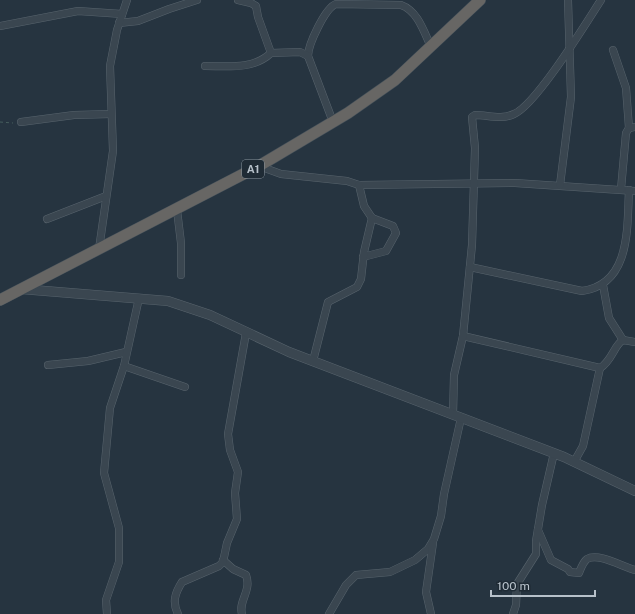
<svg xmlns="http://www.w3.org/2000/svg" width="635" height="614" font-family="'Public Sans',sans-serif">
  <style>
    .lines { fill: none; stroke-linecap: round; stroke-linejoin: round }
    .minor-casing { stroke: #58646d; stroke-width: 8 }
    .tertiary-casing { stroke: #58646d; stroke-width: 10 }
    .trunk-casing { stroke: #45515a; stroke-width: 12 }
    .path { stroke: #465d5d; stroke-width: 1; stroke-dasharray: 3 3; stroke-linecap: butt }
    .minor { stroke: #3a4650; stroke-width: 7 }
    .tertiary { stroke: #3a4650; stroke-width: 9 }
    .trunk { stroke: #676664; stroke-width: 11 }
    .labels { text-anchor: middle; stroke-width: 3; stroke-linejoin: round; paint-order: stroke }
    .shield { fill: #1f2b35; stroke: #89949d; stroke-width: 1 }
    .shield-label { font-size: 11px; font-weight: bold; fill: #b7c1ca }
  </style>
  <rect width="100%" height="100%" fill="#263440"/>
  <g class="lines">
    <defs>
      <g id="minor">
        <path d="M 238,0 L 251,3 L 256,6 L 258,17 L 271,53"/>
        <path d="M 119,23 L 138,21 L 169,9 L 197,0"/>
        <path d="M 0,26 L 78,11 L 122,14"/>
        <path d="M 613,50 L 626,88 L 629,128"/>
        <path d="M 308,56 C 308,45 325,8 336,4 L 401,5 C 418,11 424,32 431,47"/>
        <path d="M 205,66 C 227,66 253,70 271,53 L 300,52 L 308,56 L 333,122"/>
        <path d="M 21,122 L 74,115 L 111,114"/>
        <path d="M 259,166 L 281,174 L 347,181 L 359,185 L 515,183 L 635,191"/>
        <path d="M 359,185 L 364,206 L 372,218 L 393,226 L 396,233 L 386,251 L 363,257"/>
        <path d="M 560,185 L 571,97 L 568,0"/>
        <path d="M 621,189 L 626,133 L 629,128 L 635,127"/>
        <path d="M 177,210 L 181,243 L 181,275"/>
        <path d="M 47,219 L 106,196"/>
        <path d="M 99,249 L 113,151 L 110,66 L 117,30 L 127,0"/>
        <path d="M 470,267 L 582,291 C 631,284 627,228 629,190"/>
        <path d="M 603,285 L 609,318 L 623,340"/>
        <path d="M 463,336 L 600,368 C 612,361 614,345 623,340 L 635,342"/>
        <path d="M 313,361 L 328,302 L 357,287 L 361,279 L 364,252 L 372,218"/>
        <path d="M 48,365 L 88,361 L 126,352"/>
        <path d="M 124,366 L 185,387"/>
        <path d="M 453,415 L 454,375 L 463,336 L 472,245 L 475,148 L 472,117 L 475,115 C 488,115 501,120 514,114 C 536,105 586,23 601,0"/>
        <path d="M 574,462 L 583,446 L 600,368"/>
        <path d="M 538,530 L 551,560 L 568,569 L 570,572 L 579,573 C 581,568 583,562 587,559 C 598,552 623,567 635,570"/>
        <path d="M 223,560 L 233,569 L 246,575 C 252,591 238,601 242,614"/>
        <path d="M 107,614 L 106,600 L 119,562 L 119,528 L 104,473 L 110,408 L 124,366 L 139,298"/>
        <path d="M 178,614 C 172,602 175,593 182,582 L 219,566 L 223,562 L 227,543 L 237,519 L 235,493 L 238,472 L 230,450 L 228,434 L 246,333"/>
        <path d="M 329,614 L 346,585 L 356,575 L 390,572 L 415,560 L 428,549 L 434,539 L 441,516 L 444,494 L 461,418"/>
        <path d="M 431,614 L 426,592 L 433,543"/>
        <path d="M 513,614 L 516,605 L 517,584 L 536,554 L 536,541 L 542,505 L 554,453"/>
      </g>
      <path id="tertiary" d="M 21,289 L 168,301 L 210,315 L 289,352 L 564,457 L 635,491"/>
      <path id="trunk" d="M 0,300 L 259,166 L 348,113 L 395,80 L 480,0"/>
    </defs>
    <use href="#minor" class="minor-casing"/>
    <use href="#tertiary" class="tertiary-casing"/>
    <use href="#trunk" class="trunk-casing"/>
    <path class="path" d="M 0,122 L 13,123"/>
    <use href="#minor" class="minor"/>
    <use href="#tertiary" class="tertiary"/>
    <use href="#trunk" class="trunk"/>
  </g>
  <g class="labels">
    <rect class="shield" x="242" y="160" width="22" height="18" rx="3"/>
    <g class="shield-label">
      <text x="253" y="173">A1</text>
    </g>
  </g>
  <path d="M491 590v6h104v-6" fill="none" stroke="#b7c1ca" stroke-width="2"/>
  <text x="497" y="590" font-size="12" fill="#b7c1ca" stroke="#1f2b35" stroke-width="3" paint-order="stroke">100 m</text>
</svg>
